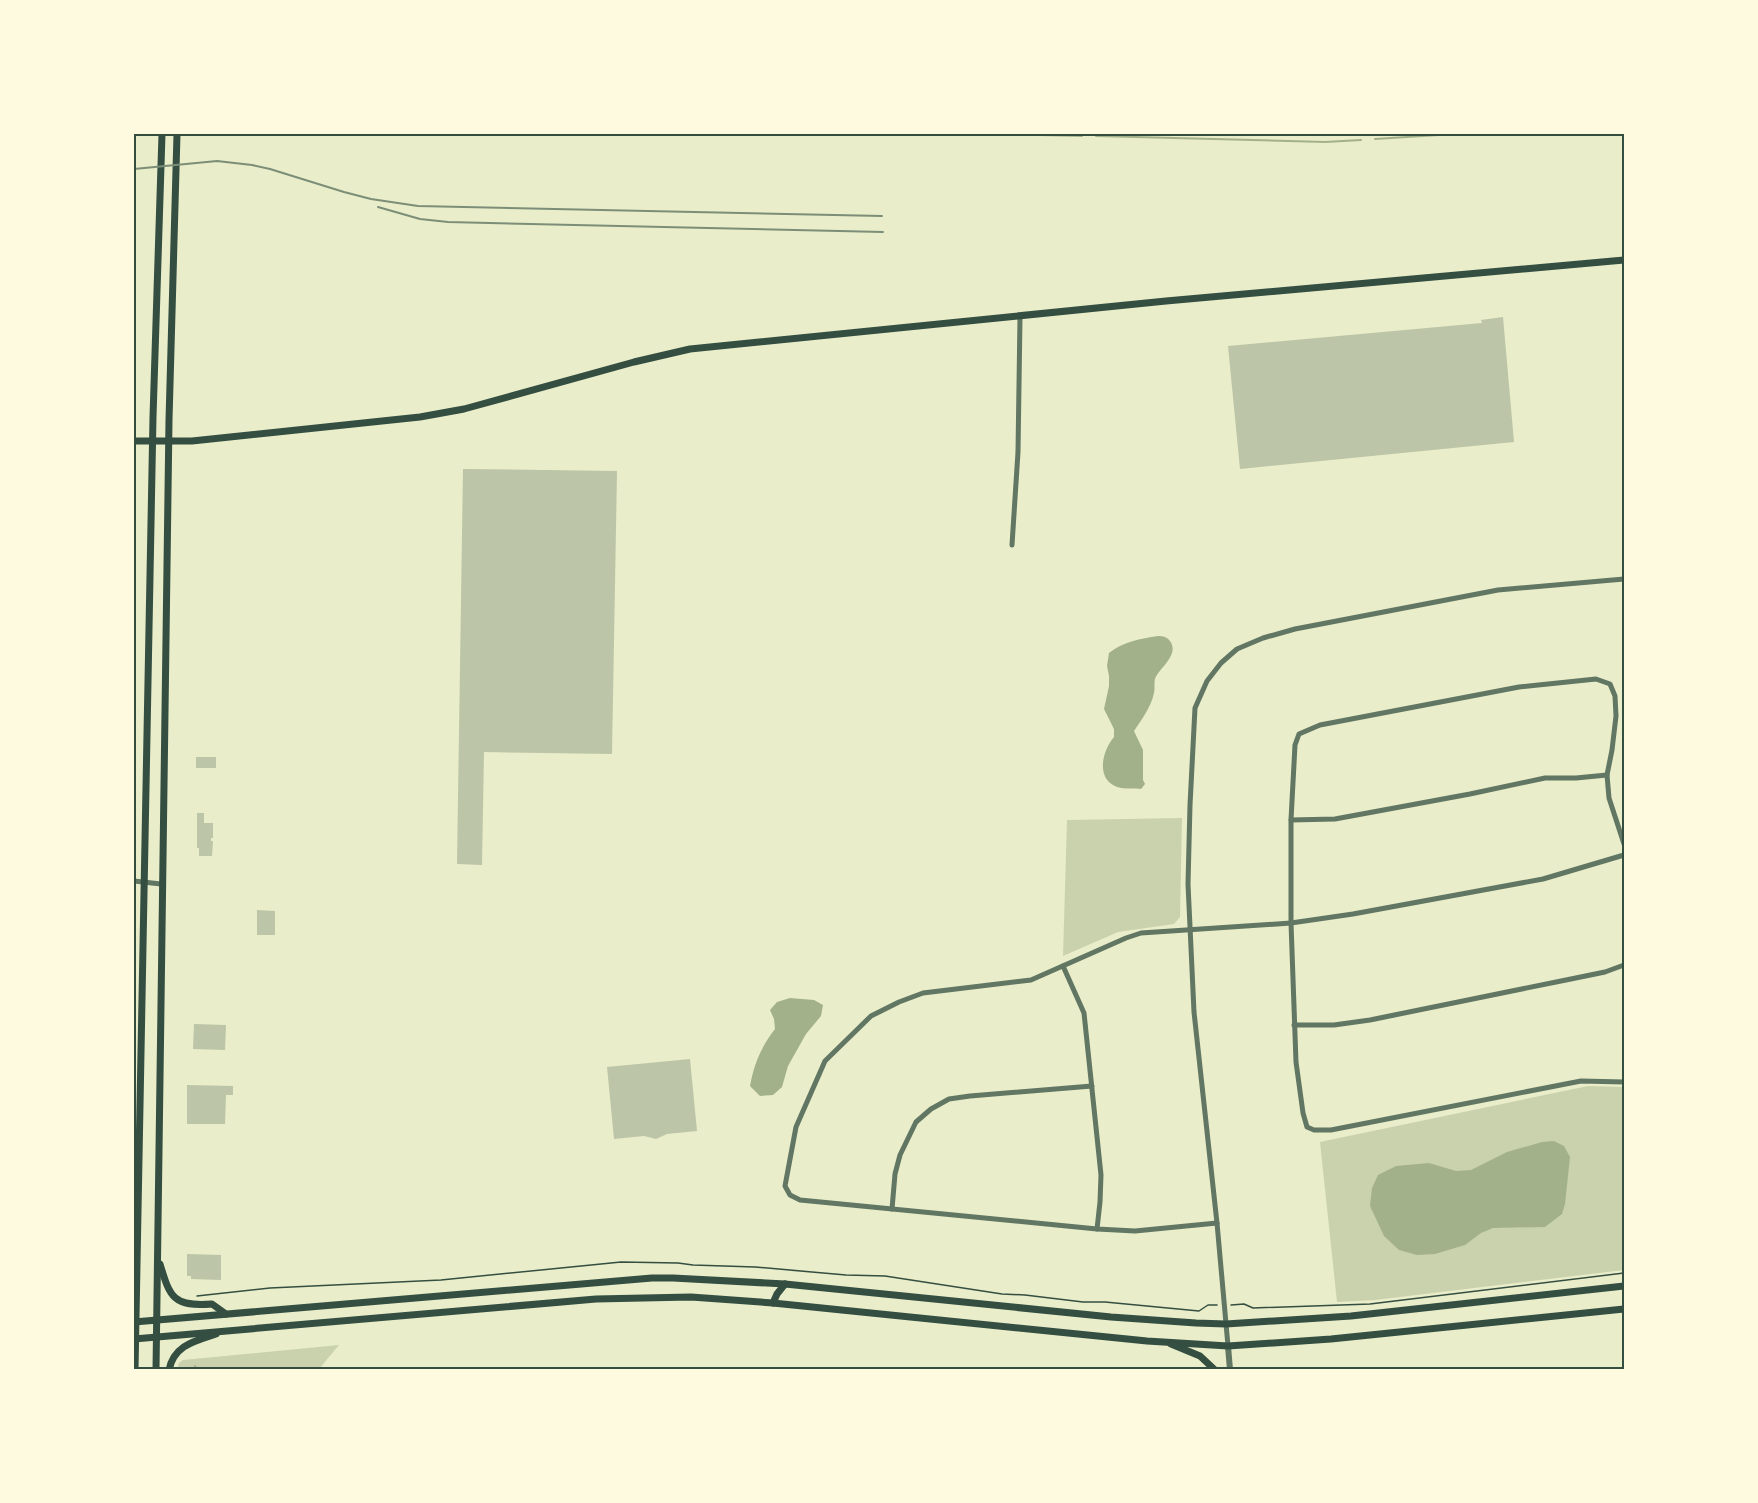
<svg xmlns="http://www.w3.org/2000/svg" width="1758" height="1503" font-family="'Roboto Condensed',sans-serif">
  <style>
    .green { fill: #cad2ad }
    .water { fill: #a3b18a }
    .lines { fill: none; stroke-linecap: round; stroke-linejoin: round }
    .stream { stroke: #a3b18a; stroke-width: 2 }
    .building { fill: #bcc5a7 }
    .path { stroke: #344e41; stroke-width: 1.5 }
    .minor { stroke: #617663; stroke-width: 5 }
    .tertiary { stroke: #617663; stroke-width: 6 }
    .secondary { stroke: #344e41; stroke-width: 7 }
    .rail { stroke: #7c8e77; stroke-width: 2 }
    .neatline { fill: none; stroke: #344e41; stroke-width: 2 }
  </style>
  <rect width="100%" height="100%" fill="#e9edc9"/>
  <g class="green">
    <path d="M 1182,818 L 1180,917 L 1174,924 L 1118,932 L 1063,956 L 1067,820 Z"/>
    <path d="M 1588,1086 L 1624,1087 L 1624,1270 L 1375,1300 L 1337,1302 L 1320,1142 Z"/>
    <path d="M 339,1345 L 319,1369 L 177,1369 L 179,1363 L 183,1360 Z"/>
  </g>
  <g class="water">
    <path d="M 1158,636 C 1163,636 1167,637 1170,641 C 1180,655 1159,668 1155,679 C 1154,683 1155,689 1154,693 C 1151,707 1142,719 1134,731 L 1143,750 L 1143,780 L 1145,784 L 1141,789 C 1134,788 1128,789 1121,788 C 1095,783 1101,752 1114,737 L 1114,729 L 1104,709 L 1109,686 L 1109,676 L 1107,666 L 1109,653 C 1124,641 1140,639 1158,636 Z"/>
    <path d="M 790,998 L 814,1000 L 823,1005 L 821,1016 L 806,1034 L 788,1066 L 782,1087 L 773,1095 L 760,1096 L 750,1086 C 754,1064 761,1047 775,1029 L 774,1019 L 770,1010 L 777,1002 Z"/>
    <path d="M 1554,1141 L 1564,1146 L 1570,1157 L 1565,1204 L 1562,1214 L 1545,1227 L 1493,1228 L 1481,1233 L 1465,1245 L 1435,1254 L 1417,1255 L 1399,1250 L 1384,1236 L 1370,1206 L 1372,1188 L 1378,1175 L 1396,1166 L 1429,1163 L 1456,1171 L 1471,1170 L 1507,1152 L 1542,1142 Z"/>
  </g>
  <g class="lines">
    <g class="stream">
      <path d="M 980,134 L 1004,134"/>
      <path d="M 1013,134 L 1030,135"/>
      <path d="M 1039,135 L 1082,136"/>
      <path d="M 1096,136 L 1325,142 L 1361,140"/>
      <path d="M 1375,139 L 1455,134"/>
      <path d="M 195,1366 L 198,1370"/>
    </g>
  </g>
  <g class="building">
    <path d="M 1503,317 L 1514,442 L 1240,469 L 1228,346 L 1482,323 L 1481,320 Z"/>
    <path d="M 463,469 L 617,471 L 612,754 L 484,752 L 482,865 L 457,864 Z"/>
    <rect x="196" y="757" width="20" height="11"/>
    <path d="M 197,813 L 204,813 L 204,823 L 213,823 L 213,838 L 211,838 L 211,841 L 213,841 L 212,856 L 199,856 L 199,848 L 197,848 Z"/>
    <path d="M 257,910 L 275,911 L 275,935 L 257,935 Z"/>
    <path d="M 194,1024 L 226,1025 L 225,1050 L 193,1049 Z"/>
    <path d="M 690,1059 L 697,1131 L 667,1134 L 656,1139 L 644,1136 L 614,1139 L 607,1067 Z"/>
    <path d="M 187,1085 L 233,1086 L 233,1095 L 226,1095 L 225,1124 L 187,1124 Z"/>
    <path d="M 187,1254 L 221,1255 L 221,1280 L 191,1279 L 191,1276 L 187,1276 Z"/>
  </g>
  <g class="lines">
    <g class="path">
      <path d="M 197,1296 L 270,1288 L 441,1280 L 621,1262 L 678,1263 L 693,1265 L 755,1267 L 846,1275 L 885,1276 L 1002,1294 L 1025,1295 L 1083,1302 L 1105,1302 L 1199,1311 L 1208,1305 L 1217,1305"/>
      <path d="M 1231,1305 L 1244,1304 L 1253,1308 L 1370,1304 L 1624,1273"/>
    </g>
    <g class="minor">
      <path d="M 1012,545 L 1018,452 L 1020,317"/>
      <path d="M 1291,820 L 1335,819 L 1470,794 L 1545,778 L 1576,778 L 1607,775"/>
      <path d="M 1624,844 L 1609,798 L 1607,775 L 1612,750 L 1616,716 L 1615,696 L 1610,684 L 1596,679 L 1519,687 L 1320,725 L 1299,734 L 1295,745 L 1291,820 L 1291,923 L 1296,1062 L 1303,1113 L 1307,1127 L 1314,1130 L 1331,1130 L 1581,1081 L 1624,1082"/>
      <path d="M 134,881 L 161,884"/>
      <path d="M 1063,966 L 1084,1013 L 1101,1175 L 1100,1202 L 1097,1229"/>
      <path d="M 1294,1025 L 1334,1025 L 1370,1020 L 1566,980 L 1605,972 L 1624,965"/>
      <path d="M 892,1209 L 895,1174 L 900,1155 L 916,1122 L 931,1109 L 949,1099 L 970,1096 L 1092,1086"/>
      <path d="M 1217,1223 L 1135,1231 L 1097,1229 L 800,1200 L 790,1195 L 785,1186 L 796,1127 L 825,1061 L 871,1016 L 899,1002 L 923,993 L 1031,980 L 1126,938 L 1141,933 L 1291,923 L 1353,914 L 1543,879 L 1624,855"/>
      <path d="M 1228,1346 L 1217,1223 L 1194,1012 L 1188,884 L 1190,805 L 1195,708 L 1207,681 L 1221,663 L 1237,649 L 1263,638 L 1295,629 L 1498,590 L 1624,579"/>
    </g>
    <path class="tertiary" d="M 1228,1346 L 1230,1370"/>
    <g class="secondary">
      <path d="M 134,441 L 192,441 L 420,417 L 464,409 L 634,362 L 690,349 L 1166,301 L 1624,260"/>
      <path d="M 160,1264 C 170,1298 174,1307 212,1304 L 226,1314"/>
      <path d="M 773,1303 L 777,1294 L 785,1284"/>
      <path d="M 134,1322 L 652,1278 L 673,1278 L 785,1284 L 1111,1317 L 1196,1323 L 1226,1324 L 1351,1316 L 1624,1286"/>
      <path d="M 134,1339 L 596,1299 L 691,1297 L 773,1303 L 1147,1341 L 1228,1346 L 1331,1339 L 1624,1309"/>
      <path d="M 1171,1344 L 1200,1356 L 1215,1370"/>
      <path d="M 135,1370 L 153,417 L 162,134"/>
      <path d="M 156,1370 L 169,420 L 177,134"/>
      <path d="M 169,1370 C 174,1345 195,1341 216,1334"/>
    </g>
    <g class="rail">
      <path d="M 134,169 L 217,161 L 252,165 L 270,169 L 344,192 L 371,199 L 418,206 L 882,216"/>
      <path d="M 378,207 L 420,219 L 448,222 L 883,232"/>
    </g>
  </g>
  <rect width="1758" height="1503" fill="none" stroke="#fefae0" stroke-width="270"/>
  <rect x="135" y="135" width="1488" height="1233" class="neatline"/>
</svg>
